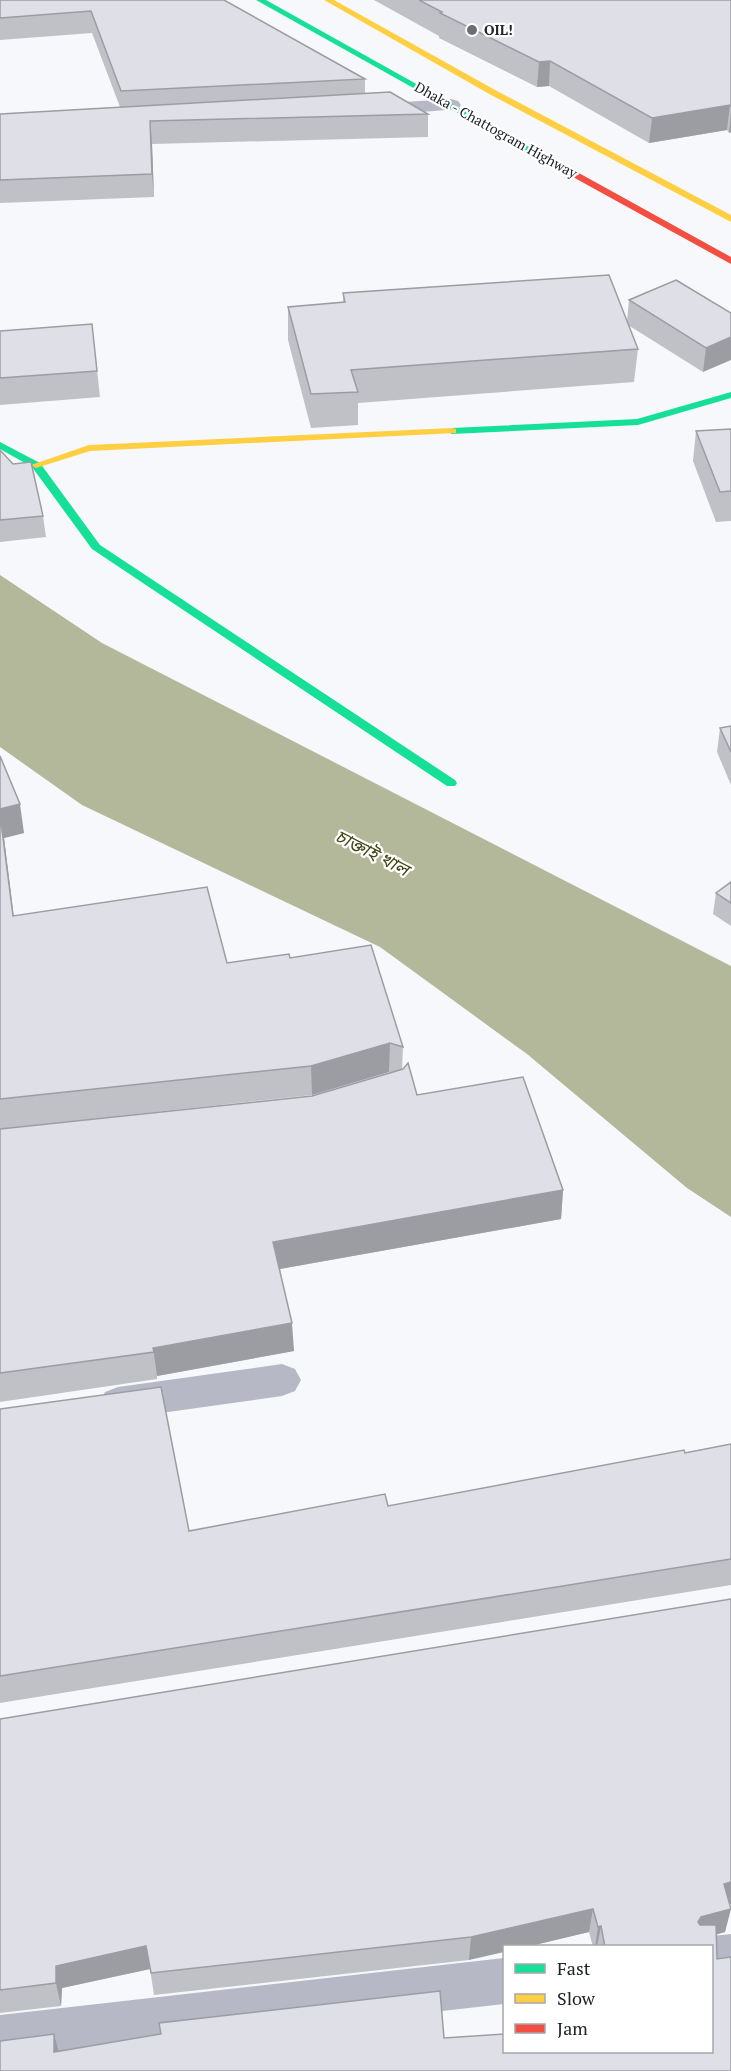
<svg xmlns="http://www.w3.org/2000/svg" width="731" height="2071" font-family="'PT Serif','Noto Sans Bengali',serif">
  <style>
    .water { fill: #b4b89a }
    .lines { fill: none; stroke-linecap: round; stroke-linejoin: round }
    .street { fill: #b6b9c5; fill-rule: evenodd }
    .fast { fill: #16e098; fill-rule: evenodd }
    .slow { fill: #ffcf43; fill-rule: evenodd }
    .jam { fill: #f24e42; fill-rule: evenodd }
    .wall { fill: #c0c1c7 }
    .shaded-wall { fill: #9c9da2 }
    .building { fill: #dfe0e7; stroke: #9c9da2; stroke-width: 1.5 }
    .poi-dot { fill: #6c6e74; stroke: #fff; stroke-width: 2 }
    .labels { text-anchor: middle; stroke-width: 4.5; stroke-linejoin: round; paint-order: stroke }
    .far-poi-label { font-size: 14px; font-weight: bold; fill: #21232b; stroke: #fff; text-anchor: start }
    .far-street-label { font-size: 14px; fill: #21232b; stroke: #fff }
    .water-label { font-size: 18px; font-style: italic; fill: #434714; stroke: #fff }
  </style>
  <rect width="100%" height="100%" fill="#f7f8fb"/>
  <path class="water" d="M 0,575 L 102,643 L 731,966 L 731,1217 L 687,1188 L 527,1054 L 380,947 L 82,805 L 0,747 Z"/>
  <g class="lines">
    <g class="street">
      <path d="M 451,99 L 458,101 L 461,105 L 458,109 L 373,116 L 366,114 L 362,110 L 366,106 L 373,104 Z"/>
      <path d="M 282,1364 L 295,1369 L 301,1380 L 295,1391 L 282,1396 L 118,1419 L 105,1414 L 99,1403 L 105,1392 L 118,1387 Z"/>
      <path d="M 731,1934 L 731,1978 L 712,1980 L 712,1946 L 694,1946 L 696,1942 L 712,1936 Z"/>
      <path d="M 504,1958 L 504,2004 L 0,2061 L 0,2015 Z"/>
    </g>
    <g class="fast">
      <path d="M 256,0 L 266,0 L 549,158 L 542,160 Z"/>
      <path d="M 731,392 L 731,398 L 638,425 L 452,434 L 447,431 L 452,428 L 637,419 Z"/>
      <path d="M 0,442 L 40,463 L 100,545 L 455,780 L 457,783 L 455,786 L 447,786 L 92,549 L 32,467 L 0,449 Z"/>
    </g>
    <g class="slow">
      <path d="M 324,0 L 334,0 L 497,91 L 731,215 L 731,222 L 491,95 Z"/>
      <path d="M 452,428 L 456,429 L 456,433 L 90,451 L 36,468 L 31,465 L 89,445 Z"/>
    </g>
    <path class="jam" d="M 542,156 L 548,156 L 731,257 L 731,264 L 542,160 Z"/>
  </g>
  <g class="wall">
    <path d="M 0,0 L 224,0 L 365,79 L 365,94 L 428,114 L 428,137 L 152,144 L 154,197 L 0,203 L 0,114 L 120,107 L 92,33 L 0,40 Z"/>
    <path d="M 374,0 L 731,0 L 731,132 L 729,133 L 727,130 L 649,143 L 549,86 L 537,87 L 439,38 L 439,36 Z"/>
    <path d="M 343,293 L 627,321 L 629,300 L 731,313 L 703,372 L 628,325 L 638,349 L 634,382 L 358,403 L 358,425 L 311,428 L 288,340 L 288,307 L 343,302 Z"/>
    <path d="M 92,324 L 100,397 L 0,405 L 0,331 Z"/>
    <path d="M 731,429 L 731,521 L 716,522 L 693,461 L 696,431 Z"/>
    <path d="M 0,450 L 43,516 L 46,537 L 0,542 Z"/>
    <path d="M 731,726 L 731,785 L 717,752 L 720,728 Z"/>
    <path d="M 0,756 L 24,833 L 4,838 L 14,916 L 227,963 L 290,958 L 403,1047 L 402,1070 L 417,1095 L 563,1190 L 561,1219 L 280,1269 L 294,1351 L 157,1376 L 157,1379 L 0,1402 L 0,1129 L 312,1096 L 392,1073 L 389,1072 L 312,1095 L 0,1129 Z"/>
    <path d="M 731,882 L 731,926 L 713,914 L 716,893 Z"/>
    <path d="M 0,1409 L 189,1531 L 388,1506 L 731,1444 L 731,1585 L 0,1703 Z"/>
    <path d="M 0,1719 L 730,1904 L 725,1932 L 716,1935 L 717,1959 L 731,2071 L 0,2071 L 54,2034 L 59,2051 L 444,2038 L 711,2052 L 711,1947 L 593,1947 L 589,1932 L 526,1947 L 504,1947 L 469,1960 L 154,1995 L 150,1969 L 62,1988 L 61,2006 L 0,2013 Z"/>
  </g>
  <g class="shaded-wall">
    <path d="M 550,61 L 549,86 L 537,87 L 539,62 Z"/>
    <path d="M 730,105 L 727,130 L 649,143 L 652,118 Z"/>
    <path d="M 731,112 L 731,132 L 729,133 Z"/>
    <path d="M 150,121 L 152,144 L 154,197 L 152,174 Z"/>
    <path d="M 731,337 L 731,360 L 703,372 L 706,348 Z"/>
    <path d="M 20,804 L 24,833 L 4,838 L 17,945 L 0,814 L 0,809 Z"/>
    <path d="M 390,1043 L 389,1072 L 312,1095 L 311,1066 Z"/>
    <path d="M 563,1190 L 561,1219 L 274,1270 L 273,1242 Z"/>
    <path d="M 292,1323 L 294,1351 L 157,1376 L 153,1348 Z"/>
    <path d="M 731,1882 L 731,1904 L 718,1907 L 724,1884 Z"/>
    <path d="M 593,1909 L 589,1932 L 526,1947 L 504,1947 L 504,1952 L 469,1960 L 471,1937 Z"/>
    <path d="M 731,1909 L 725,1932 L 695,1940 L 698,1922 L 701,1917 Z"/>
    <path d="M 601,1926 L 597,1947 L 595,1947 L 598,1927 Z"/>
    <path d="M 146,1946 L 150,1969 L 62,1988 L 61,2006 L 56,1983 L 56,1966 Z"/>
    <path d="M 54,2034 L 60,2056 L 54,2052 Z"/>
  </g>
  <g class="building">
    <path d="M 0,0 L 224,0 L 365,79 L 121,91 L 91,11 L 0,18 Z"/>
    <path d="M 419,0 L 731,0 L 731,106 L 730,105 L 652,118 L 550,61 L 539,62 L 440,13 L 442,12 Z"/>
    <path d="M 390,92 L 428,114 L 150,121 L 152,174 L 0,180 L 0,114 Z"/>
    <path d="M 609,275 L 638,349 L 351,370 L 358,392 L 311,394 L 288,307 L 345,302 L 343,293 Z"/>
    <path d="M 676,280 L 731,313 L 731,337 L 706,348 L 629,300 Z"/>
    <path d="M 92,324 L 97,371 L 0,378 L 0,331 Z"/>
    <path d="M 731,429 L 731,491 L 720,492 L 696,431 Z"/>
    <path d="M 0,450 L 13,464 L 31,462 L 43,516 L 0,520 Z"/>
    <path d="M 731,726 L 731,752 L 720,728 Z"/>
    <path d="M 0,756 L 20,804 L 0,809 Z"/>
    <path d="M 0,814 L 13,916 L 207,887 L 227,963 L 289,954 L 290,958 L 371,945 L 403,1047 L 390,1043 L 311,1066 L 0,1099 Z"/>
    <path d="M 731,882 L 731,903 L 716,893 Z"/>
    <path d="M 408,1063 L 417,1095 L 523,1077 L 563,1190 L 273,1242 L 292,1323 L 153,1348 L 154,1352 L 0,1373 L 0,1129 L 312,1096 L 403,1069 Z"/>
    <path d="M 161,1387 L 189,1531 L 385,1494 L 388,1506 L 684,1450 L 685,1453 L 731,1444 L 731,1559 L 0,1676 L 0,1409 Z"/>
    <path d="M 731,1599 L 731,1882 L 724,1884 L 731,1909 L 701,1917 L 698,1922 L 700,1925 L 716,1925 L 717,1959 L 731,1957 L 731,2071 L 0,2071 L 0,2041 L 54,2034 L 54,2052 L 161,2034 L 159,2023 L 440,1991 L 444,2038 L 504,2034 L 504,2052 L 711,2052 L 711,1947 L 605,1947 L 601,1926 L 598,1927 L 593,1909 L 471,1937 L 151,1973 L 146,1946 L 56,1966 L 56,1983 L 0,1990 L 0,1719 Z"/>
  </g>
  <circle class="poi-dot" cx="472" cy="30" r="6"/>
  <g class="labels">
    <g class="far-poi-label">
      <text x="484" y="35">OIL!</text>
    </g>
    <g class="far-street-label">
      <text transform="translate(496 130) rotate(29)" y="5">Dhaka - Chattogram Highway</text>
    </g>
    <g class="water-label">
      <text transform="translate(372 853) rotate(27)" y="6">চাক্তাই খাল</text>
    </g>
  </g>
  <rect x="503" y="1945" width="210" height="108" fill="#ffffff" stroke="#a6a7aa" stroke-width="1.5"/>
  <rect x="515" y="1964" width="30" height="9" fill="#16e098" stroke="#a6a7aa" stroke-width="1.5"/>
  <text x="557" y="1975" font-size="18" fill="#21232b">Fast</text>
  <rect x="515" y="1994" width="30" height="9" fill="#ffcf43" stroke="#a6a7aa" stroke-width="1.5"/>
  <text x="557" y="2005" font-size="18" fill="#21232b">Slow</text>
  <rect x="515" y="2024" width="30" height="9" fill="#f24e42" stroke="#a6a7aa" stroke-width="1.5"/>
  <text x="557" y="2035" font-size="18" fill="#21232b">Jam</text>
</svg>
